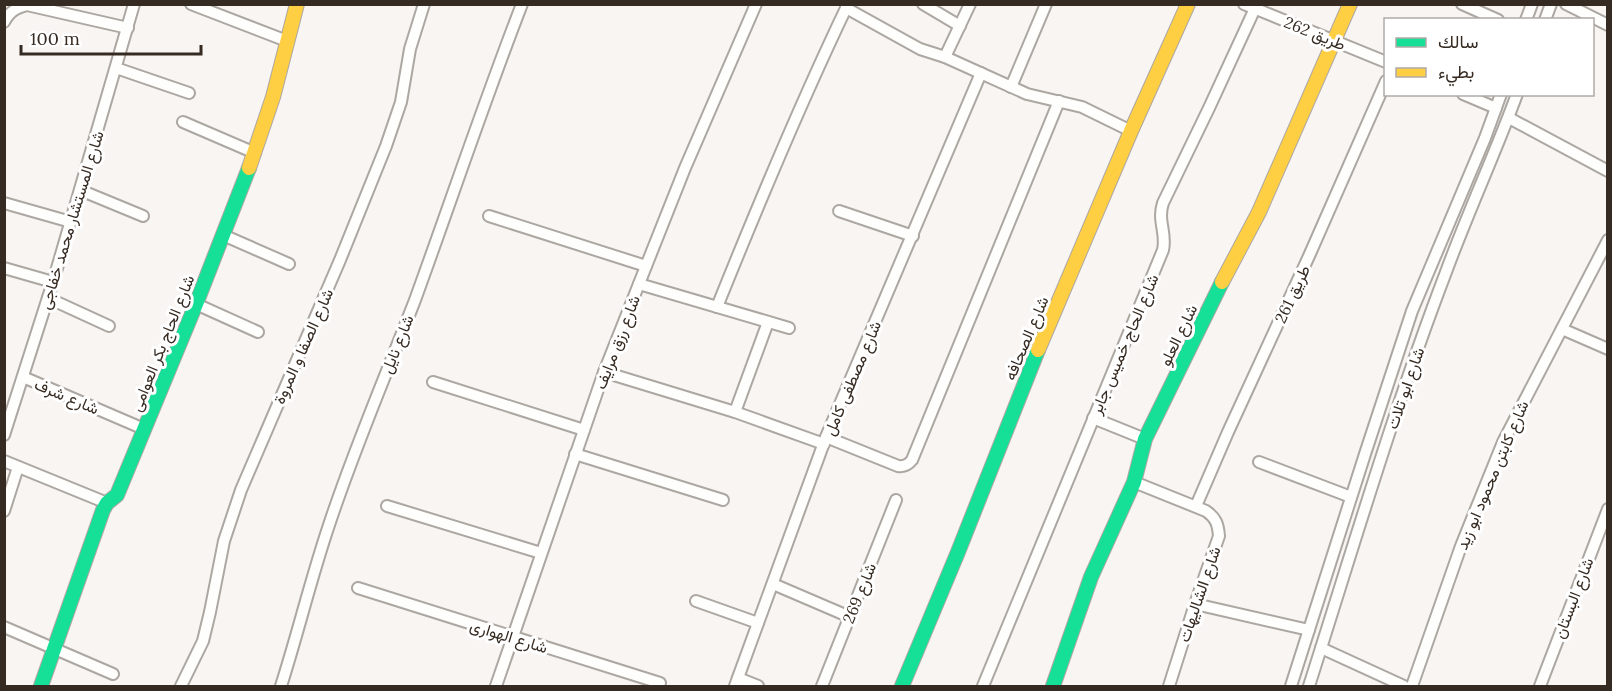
<svg xmlns="http://www.w3.org/2000/svg" width="1612" height="691" font-family="Lora,Vazirmatn,serif">
  <style>
    .lines { fill: none; stroke-linecap: round; stroke-linejoin: round }
    .street-casing { stroke: #ada7a2; stroke-width: 14 }
    .fast-casing { stroke: #ada7a2; stroke-width: 16 }
    .slow-casing { stroke: #ada7a2; stroke-width: 16 }
    .street { stroke: #fefefd; stroke-width: 10 }
    .fast { stroke: #16e098; stroke-width: 14 }
    .slow { stroke: #ffcf43; stroke-width: 14 }
    .labels { text-anchor: middle; stroke-width: 6; stroke-linejoin: round; paint-order: stroke }
    .street-label { font-size: 16px; fill: #362b22; stroke: #fff }
  </style>
  <rect width="100%" height="100%" fill="#f8f5f3"/>
  <g class="lines">
    <defs>
      <g id="street">
        <path d="M 191,4 L 287,41"/>
        <path d="M 923,4 L 960,26"/>
        <path d="M 1244,4 L 1386,62"/>
        <path d="M 1462,4 L 1498,20"/>
        <path d="M 1566,4 L 1608,25"/>
        <path d="M 846,8 L 920,49 L 945,57 L 1027,94 L 1082,107 L 1131,131"/>
        <path d="M 1526,20 L 1532,4"/>
        <path d="M 1545,20 L 1551,4"/>
        <path d="M 4,22 C 10,11 16,8 27,5 L 128,28"/>
        <path d="M 945,57 L 970,4"/>
        <path d="M 116,68 L 189,93"/>
        <path d="M 1011,87 L 1046,4"/>
        <path d="M 1463,94 L 1496,108"/>
        <path d="M 1509,118 L 1608,171"/>
        <path d="M 183,122 L 255,153"/>
        <path d="M 80,190 L 143,216"/>
        <path d="M 4,203 L 71,222"/>
        <path d="M 839,211 L 913,236"/>
        <path d="M 489,216 L 646,266"/>
        <path d="M 223,235 L 289,264"/>
        <path d="M 4,268 L 53,282"/>
        <path d="M 639,284 L 789,328"/>
        <path d="M 48,298 L 109,326"/>
        <path d="M 196,304 L 258,332"/>
        <path d="M 717,307 C 758,205 800,104 848,4"/>
        <path d="M 1562,329 L 1608,349"/>
        <path d="M 604,372 L 735,412 L 824,444"/>
        <path d="M 23,377 L 144,429"/>
        <path d="M 433,382 L 584,430"/>
        <path d="M 735,412 L 768,322"/>
        <path d="M 1093,418 L 1145,439"/>
        <path d="M 4,435 L 53,282 L 134,4"/>
        <path d="M 826,437 L 898,466 C 904,467 908,465 912,460 L 1059,101"/>
        <path d="M 575,454 L 723,500"/>
        <path d="M 4,461 L 107,503"/>
        <path d="M 1259,462 L 1351,497"/>
        <path d="M 1134,482 L 1206,511 C 1216,518 1218,524 1219,536 L 1195,604 L 1169,686"/>
        <path d="M 387,506 L 541,553"/>
        <path d="M 1196,506 L 1228,432 L 1309,256 L 1386,81"/>
        <path d="M 4,511 L 18,467"/>
        <path d="M 773,584 L 850,617"/>
        <path d="M 358,588 L 660,683"/>
        <path d="M 696,601 L 758,623"/>
        <path d="M 1195,604 L 1309,630"/>
        <path d="M 4,627 L 113,674"/>
        <path d="M 1321,648 L 1404,686"/>
        <path d="M 738,678 L 758,686"/>
        <path d="M 181,686 L 203,641 L 210,612 L 224,541 L 241,490 L 340,260 L 386,146 L 401,102 L 410,49 L 424,4"/>
        <path d="M 281,686 C 298,633 311,578 329,525 C 354,449 386,375 415,300 C 451,201 484,102 522,4"/>
        <path d="M 496,686 L 604,372 L 685,168 L 756,4"/>
        <path d="M 735,686 L 826,437 L 981,73"/>
        <path d="M 822,686 L 896,500"/>
        <path d="M 983,686 L 1163,250 C 1167,233 1157,221 1163,203 L 1209,108 L 1257,4"/>
        <path d="M 1291,686 L 1365,454 L 1412,311 L 1485,138 L 1501,94"/>
        <path d="M 1309,686 C 1353,548 1394,408 1446,272 C 1468,212 1495,154 1517,94"/>
        <path d="M 1412,686 L 1461,546 L 1503,442 L 1608,240"/>
        <path d="M 1540,686 L 1608,509"/>
      </g>
      <g id="fast">
        <path d="M 41,686 L 103,510 L 107,503 L 117,495 L 196,304 L 249,168"/>
        <path d="M 902,686 L 958,552 L 1038,350"/>
        <path d="M 1053,686 L 1091,577 L 1134,482 L 1145,439 L 1222,282"/>
      </g>
      <g id="slow">
        <path d="M 249,168 L 273,97 L 297,4"/>
        <path d="M 1222,282 L 1259,212 L 1350,4"/>
        <path d="M 1038,350 L 1131,131 L 1188,4"/>
      </g>
    </defs>
    <use href="#street" class="street-casing"/>
    <use href="#fast" class="fast-casing"/>
    <use href="#slow" class="slow-casing"/>
    <use href="#street" class="street"/>
    <use href="#fast" class="fast"/>
    <use href="#slow" class="slow"/>
  </g>
  <g class="labels">
    <g class="street-label">
      <text transform="translate(1315 33) rotate(22)" y="6">طريق 262</text>
      <text transform="translate(71 220) rotate(-73)" y="6">شارع المستشار محمد خفاجى</text>
      <text transform="translate(1292 294) rotate(-65)" y="6">طريق 261</text>
      <text transform="translate(1178 335) rotate(-64)" y="6">شارع العلو</text>
      <text transform="translate(1026 338) rotate(-67)" y="6">شارع الصحافه</text>
      <text transform="translate(617 342) rotate(-69)" y="6">شارع رزق مرايف</text>
      <text transform="translate(162 343) rotate(-68)" y="6">شارع الحاج بكر العوامى</text>
      <text transform="translate(397 344) rotate(-68)" y="6">شارع نايل</text>
      <text transform="translate(1124 344) rotate(-67)" y="6">شارع الحاج خميس جابر</text>
      <text transform="translate(303 346) rotate(-66)" y="6">شارع الصفا و المروة</text>
      <text transform="translate(852 378) rotate(-67)" y="6">شارع مصطفى كامل</text>
      <text transform="translate(1405 388) rotate(-71)" y="6">شارع ابو تلات</text>
      <text transform="translate(67 396) rotate(23)" y="6">شارع شرف</text>
      <text transform="translate(1492 475) rotate(-67)" y="6">شارع كابتن محمود ابو زيد</text>
      <text transform="translate(859 593) rotate(-68)" y="6">شارع 269</text>
      <text transform="translate(1199 594) rotate(-71)" y="6">شارع الشاليهات</text>
      <text transform="translate(1573 598) rotate(-69)" y="6">شارع البستان</text>
      <text transform="translate(509 636) rotate(17)" y="6">شارع الهوارى</text>
    </g>
  </g>
  <rect width="1612" height="691" fill="none" stroke="#362b22" stroke-width="12"/>
  <rect x="1384" y="18" width="210" height="78" fill="#ffffff" stroke="#afaaa7" stroke-width="1.5"/>
  <rect x="1396" y="38" width="30" height="9" fill="#16e098" stroke="#afaaa7" stroke-width="1.5"/>
  <text x="1438" y="48" font-size="18" fill="#362b22">سالك</text>
  <rect x="1396" y="68" width="30" height="9" fill="#ffcf43" stroke="#afaaa7" stroke-width="1.5"/>
  <text x="1438" y="78" font-size="18" fill="#362b22">بطيء</text>
  <path d="M21 45v9h180v-9" fill="none" stroke="#362b22" stroke-width="3"/>
  <text x="30" y="45" font-size="18" fill="#362b22" stroke="#ffffff" stroke-width="4.5" paint-order="stroke">100 m</text>
</svg>
